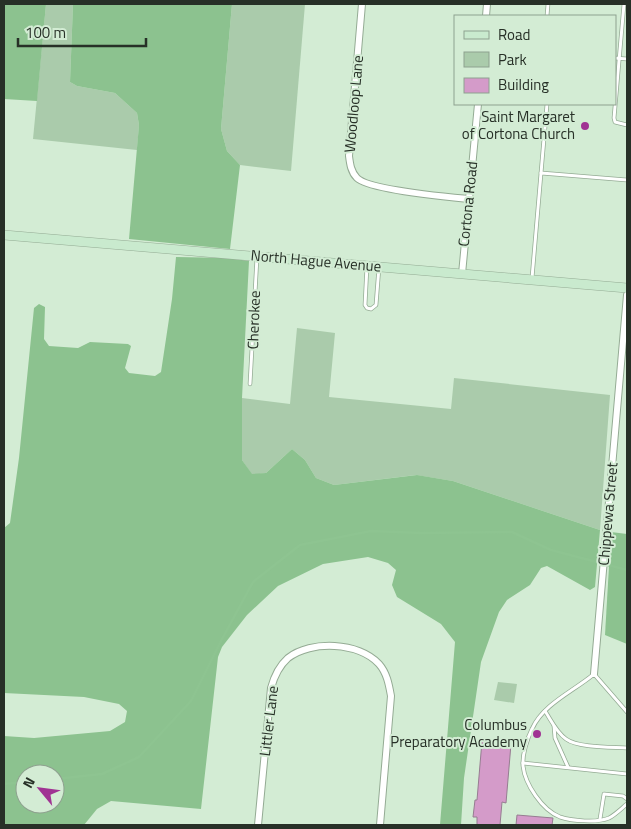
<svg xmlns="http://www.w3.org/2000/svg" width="631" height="829" font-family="'Titillium Web',sans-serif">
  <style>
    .green { fill: #aacbab }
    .forest { fill: #8cc28f; fill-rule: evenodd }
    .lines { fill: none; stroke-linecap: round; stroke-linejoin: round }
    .stream { stroke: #8ec491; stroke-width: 2.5 }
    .building { fill: #d49bc9; stroke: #967d91 }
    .lane-casing { stroke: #94ab94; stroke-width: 4.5 }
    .street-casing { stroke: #94ab94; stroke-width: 8 }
    .secondary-casing { stroke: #94ab94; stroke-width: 10 }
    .lane { stroke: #fff; stroke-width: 3 }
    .street { stroke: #fff; stroke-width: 6 }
    .secondary { stroke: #c9eace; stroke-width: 9 }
    .poi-dot { fill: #a03393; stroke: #d3ecd4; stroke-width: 2 }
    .labels { text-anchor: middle; stroke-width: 4; stroke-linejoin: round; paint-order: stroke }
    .street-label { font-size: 15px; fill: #273027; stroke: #d3ecd4 }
    .poi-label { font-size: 15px; fill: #273027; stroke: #d3ecd4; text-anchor: end }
  </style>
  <rect width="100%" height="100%" fill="#d3ecd4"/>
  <g class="green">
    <path d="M 46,4 L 73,4 L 70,82 L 77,86 L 115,93 L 137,113 L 139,125 L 137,150 L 33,139 Z"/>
    <path d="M 232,4 L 305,4 L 291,171 L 240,165 L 227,151 L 221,129 Z"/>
    <path d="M 297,328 L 335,333 L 329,397 L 451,409 L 454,378 L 610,395 L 600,530 L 453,481 L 416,475 L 334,485 L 316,478 L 305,460 L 292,449 L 266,473 L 252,475 L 242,460 L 242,398 L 290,404 Z"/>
    <path d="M 498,682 L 517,684 L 514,703 L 494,700 Z"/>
  </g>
  <g class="forest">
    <path d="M 5,4 L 46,4 L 37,101 L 4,99 Z"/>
    <path d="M 73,4 L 232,4 L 221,129 L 227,151 L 240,165 L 230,249 L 129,239 L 139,125 L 137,113 L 115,93 L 77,86 L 70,82 Z"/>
    <path d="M 176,257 L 228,258 L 249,261 L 242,398 L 242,460 L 252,474 L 266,473 L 292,449 L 305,460 L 316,478 L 334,485 L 417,475 L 453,481 L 600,530 L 595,587 L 590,590 L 547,566 L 541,568 L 530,585 L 507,600 L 499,612 L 481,662 L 464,778 L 461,825 L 440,825 L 455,642 L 441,624 L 397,597 L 392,585 L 396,570 L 388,563 L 368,557 L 323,564 L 278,586 L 247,615 L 222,647 L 218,657 L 201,809 L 111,801 L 97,809 L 84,825 L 4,825 L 4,736 L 34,738 L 110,731 L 125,722 L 127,711 L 119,704 L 84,697 L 4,693 L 4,528 L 10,523 L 19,458 L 34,308 L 39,304 L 45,307 L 44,339 L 49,346 L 78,348 L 90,342 L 128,344 L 131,346 L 125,368 L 129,373 L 155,376 L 161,372 L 172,299 ZM 25,774 L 55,774 L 55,804 L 25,804 Z"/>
    <path d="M 611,532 L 627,534 L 627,644 L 605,635 Z"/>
  </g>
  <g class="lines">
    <g class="stream">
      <path d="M 55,779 L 102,774 L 139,757 L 191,701 L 221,641 L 253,582 L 300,545 L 371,531 L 421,533 L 512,532 L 551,550 L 627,570"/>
      <path d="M 4,784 L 25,782"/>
    </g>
  </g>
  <g class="building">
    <path d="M 482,741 L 511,744 L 506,803 L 502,802 L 500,825 L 477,825 L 477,817 L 473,817 L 475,800 L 477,800 Z"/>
    <path d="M 517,815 L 553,818 L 552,825 L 516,825 Z"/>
  </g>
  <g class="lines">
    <defs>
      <g id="lane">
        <path d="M 624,4 L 614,118 L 615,122 L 627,125"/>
        <path d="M 547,16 L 548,4"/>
        <path d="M 615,58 L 627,59"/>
        <path d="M 541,173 L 547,104"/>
        <path d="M 367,266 L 365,305 L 367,308 L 371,309 L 376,305 L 379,267"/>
        <path d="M 532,278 L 541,173 L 627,180"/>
        <path d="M 250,384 L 257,257"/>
        <path d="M 545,711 C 551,720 556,732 566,739 C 578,748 612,747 627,748"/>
        <path d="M 627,712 L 594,674 C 574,691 543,704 532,729 C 527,739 522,755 523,766 C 525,784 542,810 560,817 C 572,821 597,823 609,818 C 615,815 622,808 627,804"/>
        <path d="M 554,726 L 555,738 L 568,767"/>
        <path d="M 523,763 L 627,774"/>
        <path d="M 600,819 L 604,794 L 623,796 L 627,799"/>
      </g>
      <g id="street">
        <path d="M 362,4 L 349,156 C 350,164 351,172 357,178 C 369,190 448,197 469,199"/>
        <path d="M 486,16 L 487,4"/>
        <path d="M 462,274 L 478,104"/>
        <path d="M 594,674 L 627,295"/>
        <path d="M 258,825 L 271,688 C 274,677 279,666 288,658 C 311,640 359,642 379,664 C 387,673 389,685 391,696 L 380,825"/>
      </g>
      <path id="secondary" d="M 4,235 L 627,288"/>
    </defs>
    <use href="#lane" class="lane-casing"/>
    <use href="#street" class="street-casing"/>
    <use href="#secondary" class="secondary-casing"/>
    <use href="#lane" class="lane"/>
    <use href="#street" class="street"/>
    <use href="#secondary" class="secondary"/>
  </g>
  <g class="poi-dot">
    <circle cx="585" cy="126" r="5"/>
    <circle cx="537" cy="734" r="5"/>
  </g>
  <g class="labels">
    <g class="street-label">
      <text transform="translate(354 104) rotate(-85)" y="5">Woodloop Lane</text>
      <text transform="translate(468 204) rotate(-84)" y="5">Cortona Road</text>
      <text transform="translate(316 261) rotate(5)" y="5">North Hague Avenue</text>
      <text transform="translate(254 320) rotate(-88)" y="5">Cherokee</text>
      <text transform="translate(608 514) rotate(-85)" y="5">Chippewa Street</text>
      <text transform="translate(269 721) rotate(-83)" y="5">Littler Lane</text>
    </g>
    <g class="poi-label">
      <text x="575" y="122">Saint Margaret<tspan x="575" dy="17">of Cortona Church</tspan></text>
      <text x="527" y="730">Columbus<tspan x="527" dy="17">Preparatory Academy</tspan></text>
    </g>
  </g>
  <rect width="631" height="829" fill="none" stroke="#273027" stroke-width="10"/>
  <rect x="454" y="15" width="162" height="90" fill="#d3ecd4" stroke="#8ea18f"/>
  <rect x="464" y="31" width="25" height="8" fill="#c9eace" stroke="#8ea18f"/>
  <text x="498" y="40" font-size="15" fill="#273027">Road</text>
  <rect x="464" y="52" width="25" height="15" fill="#aacbab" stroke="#8ea18f"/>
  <text x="498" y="65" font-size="15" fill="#273027">Park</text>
  <rect x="464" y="78" width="25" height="15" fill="#d49bc9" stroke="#8ea18f"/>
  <text x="498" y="90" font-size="15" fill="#273027">Building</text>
  <g transform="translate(40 789) rotate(299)"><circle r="24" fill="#d3ecd4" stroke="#8ea18f"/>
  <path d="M0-4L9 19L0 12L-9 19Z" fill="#a03393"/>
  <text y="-8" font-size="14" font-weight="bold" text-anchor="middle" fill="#273027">N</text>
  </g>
  <path d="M18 38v8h128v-8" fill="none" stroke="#273027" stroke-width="2.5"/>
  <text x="25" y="38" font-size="15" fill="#273027" stroke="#d3ecd4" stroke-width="4" paint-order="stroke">100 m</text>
</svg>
